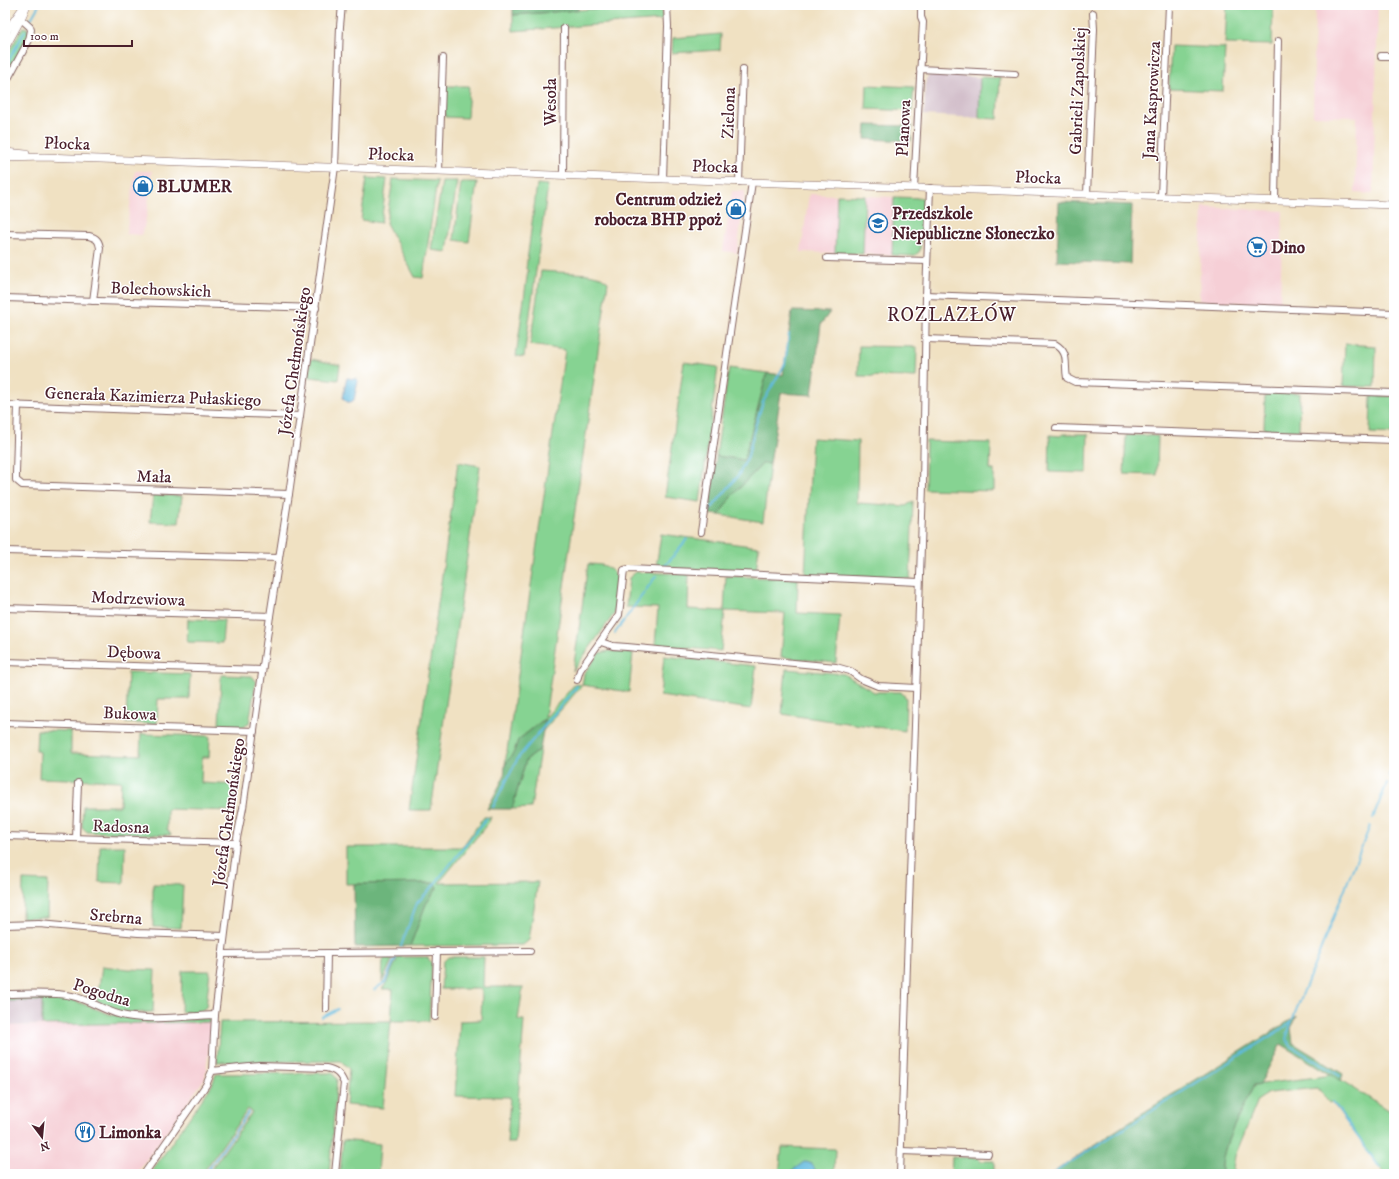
<svg xmlns="http://www.w3.org/2000/svg" width="1399" height="1179" font-family="'IM FELL DW Pica',serif">
  <style>
    .built { fill: #f6cfd6 }
    .industrial { fill: #d1bdc9 }
    .green { fill: #86d392; stroke: #68795e }
    .forest { fill: #6cb57c; stroke: #5b6a54 }
    .water { fill: #60bade; stroke: #556c84 }
    .lines { fill: none; stroke-linecap: round; stroke-linejoin: round }
    .stream { stroke: #60bade; stroke-width: 2 }
    .minor-casing { stroke: #846360; stroke-width: 8 }
    .tertiary-casing { stroke: #846360; stroke-width: 8 }
    .minor { stroke: #fff; stroke-width: 6 }
    .tertiary { stroke: #fff; stroke-width: 7 }
    .labels { text-anchor: middle; stroke-width: 3; stroke-linejoin: round; paint-order: stroke }
    .street-label { font-size: 17px; fill: #4a1f2b; stroke: #fff }
    .poi-label { font-size: 17px; font-weight: bold; fill: #4a1f2b; stroke: #fff; text-anchor: start }
    .quarter-label { font-size: 19px; letter-spacing: 1px; fill: #4a1f2b; stroke: #fff }
  </style>
  <rect width="100%" height="100%" fill="#fff"/>
  <filter id="ink" filterUnits="userSpaceOnUse"><feTurbulence type="fractalNoise" baseFrequency=".025" numOctaves="2"/><feDisplacementMap in="SourceGraphic" scale="8" xChannelSelector="R" yChannelSelector="G"/><feConvolveMatrix kernelMatrix="1 2 1 2 8 2 1 2 1" color-interpolation-filters="sRGB"/></filter>
  <filter id="wash" filterUnits="userSpaceOnUse"><feTurbulence type="fractalNoise" baseFrequency=".012" numOctaves="4" result="noise"/><feDisplacementMap in="SourceGraphic" scale="16" xChannelSelector="R" yChannelSelector="G"/><feGaussianBlur stdDeviation="0.9" result="paint"/><feColorMatrix in="noise" values="0 0 0 0 0 0 0 0 0 0 0 0 0 0 0 0 0 1.4 0 .05"/><feComposite in="paint" operator="in"/></filter>
  <g filter="url(#wash)">
    <rect width="100%" height="100%" fill="#f0e1c2"/>
    <g class="built">
      <path d="M 1315,5 L 1378,5 L 1373,194 L 1355,193 L 1357,117 L 1313,116 Z"/>
      <path d="M 135,171 L 152,171 L 147,214 L 142,235 L 126,234 Z"/>
      <path d="M 732,191 L 745,191 L 737,253 L 723,251 Z"/>
      <path d="M 809,194 L 837,195 L 835,253 L 801,252 Z"/>
      <path d="M 865,196 L 894,197 L 892,255 L 863,254 Z"/>
      <path d="M 1202,207 L 1283,211 L 1280,304 L 1199,301 Z"/>
      <path d="M 212,1022 L 205,1078 L 136,1174 L 5,1174 L 5,1026 Z"/>
    </g>
    <g class="industrial">
      <path d="M 930,75 L 980,77 L 979,118 L 924,115 L 926,79 Z"/>
      <path d="M 5,1001 L 42,1001 L 42,1025 L 5,1026 Z"/>
    </g>
    <g class="green">
      <path d="M 644,5 L 662,5 L 662,20 L 513,31 L 513,15 Z"/>
      <path d="M 1227,5 L 1273,5 L 1272,45 L 1225,44 Z"/>
      <path d="M 23,27 L 27,28 L 30,34 L 5,76 L 5,58 Z"/>
      <path d="M 721,34 L 720,50 L 672,53 L 673,38 Z"/>
      <path d="M 1171,46 L 1225,48 L 1223,91 L 1169,89 Z"/>
      <path d="M 980,77 L 1000,78 L 998,119 L 979,118 Z"/>
      <path d="M 867,85 L 914,87 L 912,111 L 866,109 Z"/>
      <path d="M 446,86 L 469,86 L 467,118 L 445,117 Z"/>
      <path d="M 367,178 L 387,179 L 381,223 L 361,220 Z"/>
      <path d="M 393,179 L 437,181 L 423,278 L 415,277 L 386,223 Z"/>
      <path d="M 442,181 L 457,181 L 447,252 L 431,250 Z"/>
      <path d="M 461,182 L 477,182 L 469,242 L 454,240 Z"/>
      <path d="M 537,184 L 548,185 L 524,357 L 516,356 L 528,270 L 526,269 Z"/>
      <path d="M 837,195 L 865,196 L 863,254 L 835,253 Z"/>
      <path d="M 894,197 L 923,198 L 920,251 L 914,256 L 892,255 Z"/>
      <path d="M 541,271 L 589,274 L 601,277 L 608,282 L 545,718 L 575,684 L 582,685 L 584,674 L 599,653 L 609,651 L 633,653 L 629,692 L 582,685 L 543,731 L 544,719 L 518,740 L 514,752 L 505,765 L 565,350 L 530,345 Z"/>
      <path d="M 1345,344 L 1376,346 L 1375,387 L 1343,386 Z"/>
      <path d="M 859,346 L 917,347 L 916,377 L 858,376 Z"/>
      <path d="M 311,359 L 340,365 L 338,380 L 309,377 Z"/>
      <path d="M 684,362 L 718,367 L 700,502 L 665,497 Z"/>
      <path d="M 729,368 L 767,373 L 744,460 L 716,456 Z"/>
      <path d="M 1265,392 L 1300,393 L 1299,431 L 1264,429 Z"/>
      <path d="M 1371,396 L 1394,396 L 1394,434 L 1370,433 Z"/>
      <path d="M 1063,434 L 1088,434 L 1087,473 L 1049,472 L 1050,435 L 1060,436 Z"/>
      <path d="M 1126,435 L 1158,436 L 1157,475 L 1124,474 Z"/>
      <path d="M 812,438 L 858,441 L 857,503 L 906,506 L 913,501 L 910,579 L 805,574 Z"/>
      <path d="M 926,441 L 991,443 L 990,470 L 994,470 L 994,491 L 925,489 Z"/>
      <path d="M 458,462 L 480,466 L 431,810 L 409,810 Z"/>
      <path d="M 763,463 L 770,464 L 763,522 L 719,515 L 731,497 Z"/>
      <path d="M 153,495 L 182,496 L 179,523 L 150,522 Z"/>
      <path d="M 661,534 L 759,547 L 756,571 L 656,568 Z"/>
      <path d="M 588,564 C 605,565 607,564 618,578 L 614,614 L 573,671 Z"/>
      <path d="M 636,572 L 689,574 L 688,609 L 724,611 L 726,576 L 798,579 L 797,613 L 840,615 L 836,663 L 781,657 L 785,613 L 725,611 L 721,651 L 655,645 L 658,608 L 626,607 L 629,578 Z"/>
      <path d="M 188,619 L 224,620 L 222,643 L 187,642 Z"/>
      <path d="M 664,656 L 756,666 L 751,709 L 660,696 Z"/>
      <path d="M 786,669 L 844,674 L 874,692 L 901,692 L 906,698 L 905,731 L 782,714 Z"/>
      <path d="M 128,672 L 190,674 L 189,699 L 158,699 L 157,724 L 126,723 Z"/>
      <path d="M 221,675 L 252,676 L 256,681 L 249,723 L 244,727 L 219,726 Z"/>
      <path d="M 37,730 L 71,731 L 71,753 L 140,755 L 141,734 L 210,736 L 209,757 L 202,757 L 201,783 L 238,785 L 233,811 L 167,809 L 167,829 L 171,835 L 87,832 L 82,827 L 83,806 L 120,806 L 121,781 L 39,778 L 40,752 L 36,751 Z"/>
      <path d="M 540,749 L 531,808 L 512,809 L 526,760 Z"/>
      <path d="M 484,817 L 491,817 L 489,822 L 439,883 L 538,882 L 529,940 L 523,945 L 410,946 L 426,904 L 437,888 L 435,883 L 346,884 L 346,847 L 462,847 Z"/>
      <path d="M 100,846 L 125,846 L 124,883 L 99,882 Z"/>
      <path d="M 23,880 L 48,881 L 47,917 L 22,918 Z"/>
      <path d="M 153,884 L 183,885 L 181,928 L 153,927 Z"/>
      <path d="M 398,957 L 427,957 L 432,963 L 429,1021 L 391,1021 L 383,1108 L 346,1105 L 349,1069 L 341,1061 L 217,1062 L 220,1022 L 391,1021 L 393,989 L 382,989 L 386,984 Z"/>
      <path d="M 448,957 L 484,957 L 483,987 L 523,987 L 518,1020 L 524,1020 L 515,1143 L 507,1143 L 510,1097 L 455,1096 L 460,1021 L 481,1020 L 482,989 L 441,989 L 443,962 Z"/>
      <path d="M 383,958 L 393,958 L 382,982 Z"/>
      <path d="M 102,966 L 128,969 L 155,970 L 153,1012 L 123,1013 L 97,1001 Z"/>
      <path d="M 182,971 L 210,971 L 206,1007 L 200,1012 L 181,1012 Z"/>
      <path d="M 5,997 L 59,997 L 70,999 L 109,1014 L 126,1018 L 206,1018 L 210,1019 L 212,1022 L 42,1025 L 42,1001 L 5,1001 Z"/>
      <path d="M 332,1073 L 337,1079 L 329,1174 L 208,1174 L 252,1112 L 248,1109 L 202,1174 L 150,1174 L 212,1085 L 216,1074 Z"/>
      <path d="M 1333,1075 L 1394,1114 L 1394,1174 L 1385,1174 L 1332,1102 L 1329,1103 L 1318,1088 L 1269,1093 L 1258,1100 L 1235,1156 L 1233,1168 L 1233,1174 L 1222,1174 C 1219,1148 1243,1109 1254,1085 Z"/>
      <path d="M 343,1140 L 380,1144 L 378,1174 L 340,1174 Z"/>
      <path d="M 782,1147 L 835,1149 L 834,1174 L 779,1174 Z"/>
      <path d="M 952,1157 L 979,1158 L 981,1161 L 994,1161 L 994,1174 L 951,1174 Z"/>
    </g>
    <g class="forest">
      <path d="M 513,5 L 578,5 L 578,10 L 513,15 Z"/>
      <path d="M 866,125 L 912,126 L 911,141 L 865,139 Z"/>
      <path d="M 1059,202 L 1132,205 L 1130,264 L 1057,261 Z"/>
      <path d="M 792,311 L 830,312 L 821,324 L 812,395 L 781,393 L 770,464 L 763,463 L 731,497 L 719,515 L 709,514 L 716,456 L 744,460 L 767,373 L 783,375 Z"/>
      <path d="M 545,719 L 540,749 L 526,760 L 512,809 L 487,809 L 504,777 L 505,765 L 514,752 L 518,740 Z"/>
      <path d="M 435,883 L 437,888 L 426,904 L 410,946 L 355,947 L 354,884 Z"/>
      <path d="M 1297,1016 L 1291,1028 L 1293,1043 L 1343,1074 L 1341,1081 L 1281,1044 L 1260,1084 L 1254,1085 C 1243,1109 1219,1148 1222,1174 L 1051,1174 L 1138,1116 Z"/>
    </g>
    <g class="water">
      <path d="M 347,378 L 357,379 L 358,381 L 354,400 L 351,402 L 347,402 L 343,398 L 346,381 Z"/>
      <path d="M 804,1162 C 812,1162 815,1167 816,1174 L 792,1174 L 793,1170 Z"/>
    </g>
    <g class="lines">
      <g class="stream">
        <path d="M 31,19 L 39,5"/>
        <path d="M 5,67 L 25,31"/>
        <path d="M 711,509 L 738,476 L 748,456 L 755,427 L 763,402 L 785,364 L 789,334"/>
        <path d="M 665,566 L 687,539"/>
        <path d="M 615,633 L 656,576"/>
        <path d="M 1389,776 L 1394,765"/>
        <path d="M 493,807 L 518,758 L 577,686"/>
        <path d="M 1373,818 L 1387,783"/>
        <path d="M 401,946 L 417,903 L 433,886 L 487,818"/>
        <path d="M 374,990 L 385,982 L 396,957"/>
        <path d="M 322,1017 L 338,1009"/>
        <path d="M 1340,1076 L 1291,1046 L 1286,1039 L 1291,1023 L 1370,826"/>
        <path d="M 1333,1102 L 1380,1168"/>
        <path d="M 205,1174 L 249,1112"/>
        <path d="M 1052,1174 L 1291,1023"/>
      </g>
    </g>
  </g>
  <g filter="url(#ink)">
    <g class="lines">
      <defs>
        <g id="minor">
          <path d="M 1381,56 L 1394,56"/>
          <path d="M 920,69 L 1015,74"/>
          <path d="M 5,84 L 29,40 L 31,30 L 30,27 L 21,19"/>
          <path d="M 439,171 L 443,58"/>
          <path d="M 563,175 L 564,28"/>
          <path d="M 663,179 L 668,26 L 667,5"/>
          <path d="M 739,182 L 743,69"/>
          <path d="M 914,188 L 923,22 L 921,17 L 921,5"/>
          <path d="M 1087,194 L 1094,29 L 1093,13"/>
          <path d="M 1161,196 L 1169,5"/>
          <path d="M 1275,200 L 1278,41"/>
          <path d="M 5,234 L 89,236 C 97,238 99,241 100,248 L 93,301"/>
          <path d="M 827,258 L 927,261"/>
          <path d="M 926,295 L 1394,313"/>
          <path d="M 5,298 L 316,308"/>
          <path d="M 926,339 L 1055,344 C 1070,353 1064,363 1067,378 L 1075,382 L 1394,393"/>
          <path d="M 5,405 L 300,416"/>
          <path d="M 18,405 L 16,473 L 16,480 L 22,485 L 289,494"/>
          <path d="M 1056,428 L 1394,440"/>
          <path d="M 701,532 L 752,182"/>
          <path d="M 5,551 L 279,558"/>
          <path d="M 5,608 L 270,616"/>
          <path d="M 601,642 L 613,646 L 627,647 L 836,667 L 850,671 L 861,679 L 878,686 L 916,688"/>
          <path d="M 5,662 L 262,670"/>
          <path d="M 577,680 L 580,670 L 619,615 L 624,570 L 629,569 L 919,582"/>
          <path d="M 5,723 L 254,731"/>
          <path d="M 5,836 L 236,843"/>
          <path d="M 76,838 L 78,783"/>
          <path d="M 5,925 L 39,924 L 138,933 L 224,936"/>
          <path d="M 222,954 L 530,951"/>
          <path d="M 5,994 C 25,994 53,992 72,996 C 91,1000 107,1013 126,1016 C 155,1021 186,1016 215,1015"/>
          <path d="M 326,1009 L 327,953"/>
          <path d="M 435,1017 L 437,951"/>
          <path d="M 212,1071 L 259,1066 L 326,1068 C 336,1070 340,1074 344,1083 L 335,1174"/>
          <path d="M 901,1151 L 988,1154"/>
          <path d="M 144,1174 L 206,1085 L 212,1071 L 215,1015 L 236,843 L 243,808 L 270,616 L 289,494 L 335,167 L 340,26 L 342,5"/>
          <path d="M 900,1174 L 923,486 L 926,295 L 930,188"/>
        </g>
        <g id="tertiary">
          <path d="M 5,33 L 24,6"/>
          <path d="M 5,48 L 21,19 L 27,5"/>
          <path d="M 5,152 L 26,154"/>
          <path d="M 5,158 L 44,157 L 1394,205"/>
        </g>
      </defs>
      <use href="#minor" class="minor-casing"/>
      <use href="#tertiary" class="tertiary-casing"/>
      <use href="#minor" class="minor"/>
      <use href="#tertiary" class="tertiary"/>
    </g>
  </g>
  <defs>
    <symbol id="shop-ring" viewBox="-11 -11 22 22"><circle r="9.5" fill="#fff" stroke="#1f6fb2" stroke-width="1.5"/><path d="M-5-2.5h2.3a2.7 3.5 0 0 1 5.4 0H5L5.5 6h-11ZM-1.5-2.5h3a1.5 2.3 0 0 0-3 0Z" fill="#1f6fb2"/></symbol>
    <symbol id="school-ring" viewBox="-11 -11 22 22"><circle r="9.5" fill="#fff" stroke="#1f6fb2" stroke-width="1.5"/><path d="M0-5L7-2L0 1L-7-2ZM-4 1L0 2.5L4 1V4Q0 6-4 4Z" fill="#1f6fb2"/></symbol>
    <symbol id="supermarket-ring" viewBox="-11 -11 22 22"><circle r="9.5" fill="#fff" stroke="#1f6fb2" stroke-width="1.5"/><path d="M-6-5.5h2.5l.6 2H6L4.5 2H-2.5L-4.4-4H-6ZM-1.5 3.2a1.3 1.3 0 1 0 .1 0ZM3 3.2a1.3 1.3 0 1 0 .1 0Z" fill="#1f6fb2"/></symbol>
    <symbol id="restaurant-ring" viewBox="-11 -11 22 22"><circle r="9.5" fill="#fff" stroke="#1f6fb2" stroke-width="1.5"/><path d="M-5-6h1v4h1v-4h1v4h1v-4h1v5L-1.5 .5V6h-2V.5L-5-1ZM5-6V6H3V1.5H1.5Q1.5-4 5-6Z" fill="#1f6fb2"/></symbol>
  </defs>
  <g fill-rule="evenodd">
    <use href="#shop-ring" x="132" y="175" width="22" height="22"/>
    <use href="#shop-ring" x="725" y="198" width="22" height="22"/>
    <use href="#school-ring" x="867" y="212" width="22" height="22"/>
    <use href="#supermarket-ring" x="1246" y="236" width="22" height="22"/>
    <use href="#restaurant-ring" x="74" y="1121" width="22" height="22"/>
  </g>
  <g class="labels">
    <g class="street-label">
      <text transform="translate(1077 91) rotate(-88)" y="6">Gabrieli Zapolskiej</text>
      <text transform="translate(1151 100) rotate(-87)" y="6">Jana Kasprowicza</text>
      <text transform="translate(550 102) rotate(-90)" y="6">Wesoła</text>
      <text transform="translate(728 113) rotate(-88)" y="6">Zielona</text>
      <text transform="translate(903 128) rotate(-87)" y="6">Planowa</text>
      <text transform="translate(67 143) rotate(2)" y="6">Płocka</text>
      <text transform="translate(391 154) rotate(2)" y="6">Płocka</text>
      <text transform="translate(715 166) rotate(2)" y="6">Płocka</text>
      <text transform="translate(1038 177) rotate(2)" y="6">Płocka</text>
      <text transform="translate(161 289) rotate(2)" y="6">Bolechowskich</text>
      <text transform="translate(294 361) rotate(-82)" y="6">Józefa Chełmońskiego</text>
      <text transform="translate(153 396) rotate(2)" y="6">Generała Kazimierza Pułaskiego</text>
      <text transform="translate(154 476) rotate(2)" y="6">Mała</text>
      <text transform="translate(138 598) rotate(2)" y="6">Modrzewiowa</text>
      <text transform="translate(134 652) rotate(2)" y="6">Dębowa</text>
      <text transform="translate(130 713) rotate(2)" y="6">Bukowa</text>
      <text transform="translate(228 812) rotate(-82)" y="6">Józefa Chełmońskiego</text>
      <text transform="translate(121 826) rotate(2)" y="6">Radosna</text>
      <text transform="translate(116 916) rotate(5)" y="6">Srebrna</text>
      <text transform="translate(102 992) rotate(17)" y="6">Pogodna</text>
    </g>
    <g class="poi-label">
      <text x="157" y="192">BLUMER</text>
      <text x="722" y="205" text-anchor="end">Centrum odzież<tspan x="722" dy="20">robocza BHP ppoż</tspan></text>
      <text x="892" y="219">Przedszkole<tspan x="892" dy="20">Niepubliczne Słoneczko</tspan></text>
      <text x="1271" y="253">Dino</text>
      <text x="99" y="1138">Limonka</text>
    </g>
    <g class="quarter-label">
      <text x="952" y="321">ROZLAZŁÓW</text>
    </g>
  </g>
  <rect width="1399" height="1179" fill="none" stroke="#fff" stroke-width="20"/>
  <g transform="translate(42 1137) rotate(164)" stroke="#ffffff" stroke-width="3" paint-order="stroke">
  <path d="M0-3L7 15L0 10L-7 15Z" fill="#4a1f2b"/>
  <text y="-6" font-size="11" font-weight="bold" text-anchor="middle" fill="#4a1f2b">N</text>
  </g>
  <path d="M24 40v6h108v-6" fill="none" stroke="#4a1f2b" stroke-width="2"/>
  <text x="30" y="40" font-size="12" fill="#4a1f2b" stroke="#ffffff" stroke-width="3" paint-order="stroke">100 m</text>
</svg>
